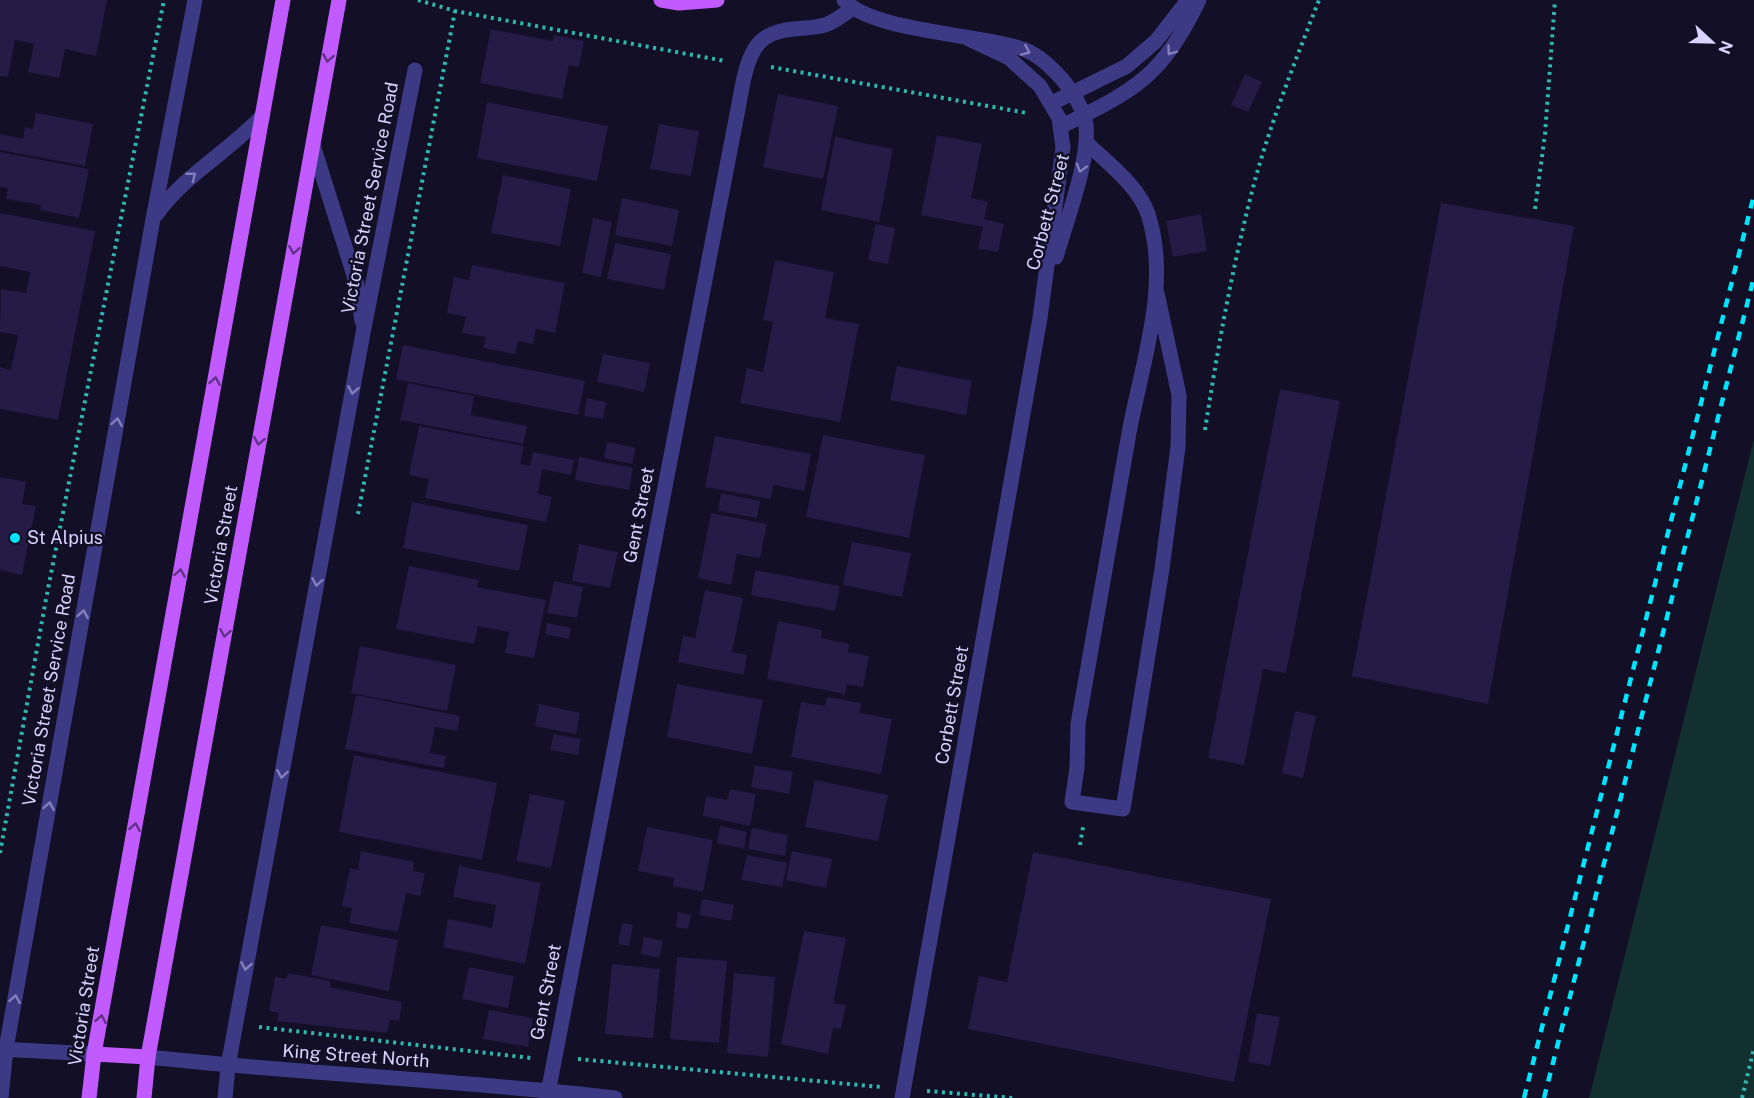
<svg xmlns="http://www.w3.org/2000/svg" width="1754" height="1098" font-family="'Public Sans',sans-serif">
  <style>
    .green { fill: #12302f }
    .building { fill: #241b47 }
    .lines { fill: none; stroke-linecap: round; stroke-linejoin: round }
    .path { stroke: #2fb8b0; stroke-width: 4; stroke-dasharray: 3 4.5; stroke-linecap: butt }
    .minor { stroke: #3d3a85; stroke-width: 15 }
    .major { stroke: #c25bff; stroke-width: 15 }
    .rail { stroke: #00e5ff; stroke-width: 4.5; stroke-dasharray: 9 8; stroke-linecap: butt }
    .oneway { stroke: #837fbc }
    .oneway2 { stroke: #623188 }
    .poi-dot { fill: #00e5ff; stroke: #130f26; stroke-width: 2 }
    .labels { text-anchor: middle; stroke-width: 5; stroke-linejoin: round; paint-order: stroke }
    .street-label { font-size: 18px; fill: #d9d4ff; stroke: #130f26 }
    .poi-label { font-size: 18px; fill: #d9d4ff; stroke: #130f26; text-anchor: start }
  </style>
  <rect width="100%" height="100%" fill="#130f26"/>
  <path class="green" d="M 1754,439 L 1754,1098 L 1589,1098 Z"/>
  <g class="building">
    <path d="M 0,0 L 107,0 L 96,56 L 65,49 L 59,78 L 28,72 L 34,44 L 15,40 L 8,77 L 0,76 Z"/>
    <path d="M 491,29 L 553,41 L 554,35 L 584,41 L 579,67 L 569,65 L 562,99 L 480,83 Z"/>
    <path d="M 1245,74 L 1262,82 L 1248,112 L 1231,105 Z"/>
    <path d="M 778,94 L 838,106 L 823,179 L 763,167 Z"/>
    <path d="M 487,102 L 608,126 L 597,181 L 477,158 Z"/>
    <path d="M 36,113 L 93,124 L 85,166 L 0,150 L 0,134 L 23,139 L 25,127 L 33,129 Z"/>
    <path d="M 659,124 L 699,131 L 691,176 L 650,169 Z"/>
    <path d="M 937,135 L 982,144 L 971,198 L 988,202 L 984,219 L 1004,224 L 998,252 L 978,249 L 983,227 L 921,215 Z"/>
    <path d="M 835,137 L 893,149 L 879,222 L 821,210 Z"/>
    <path d="M 0,152 L 89,169 L 79,218 L 40,210 L 41,205 L 6,199 L 8,188 L 0,187 Z"/>
    <path d="M 503,175 L 571,189 L 560,246 L 491,233 Z"/>
    <path d="M 622,198 L 679,210 L 672,246 L 615,235 Z"/>
    <path d="M 1441,203 L 1574,226 L 1488,704 L 1352,676 Z"/>
    <path d="M 0,213 L 95,231 L 58,420 L 0,409 L 0,367 L 11,370 L 18,335 L 0,332 L 1,289 L 26,293 L 30,272 L 0,266 Z"/>
    <path d="M 1201,214 L 1207,251 L 1173,257 L 1166,221 Z"/>
    <path d="M 593,218 L 612,222 L 601,277 L 582,273 Z"/>
    <path d="M 876,224 L 895,228 L 888,264 L 868,260 Z"/>
    <path d="M 615,243 L 671,254 L 664,290 L 607,279 Z"/>
    <path d="M 775,260 L 834,272 L 825,318 L 859,324 L 840,422 L 740,403 L 747,368 L 763,372 L 773,322 L 763,320 Z"/>
    <path d="M 472,265 L 565,283 L 555,333 L 536,329 L 533,344 L 518,341 L 515,354 L 483,348 L 486,337 L 462,333 L 466,317 L 447,313 L 454,277 L 469,280 Z"/>
    <path d="M 403,345 L 585,381 L 578,415 L 396,379 Z"/>
    <path d="M 603,354 L 650,363 L 644,392 L 597,382 Z"/>
    <path d="M 897,366 L 972,381 L 966,415 L 890,400 Z"/>
    <path d="M 408,383 L 474,396 L 471,415 L 527,426 L 523,444 L 400,420 Z"/>
    <path d="M 1280,389 L 1340,401 L 1286,673 L 1263,669 L 1244,765 L 1208,758 Z"/>
    <path d="M 587,398 L 606,402 L 603,419 L 584,416 Z"/>
    <path d="M 419,426 L 524,446 L 520,464 L 530,466 L 533,452 L 574,460 L 571,475 L 542,469 L 538,494 L 552,497 L 546,522 L 425,498 L 429,479 L 409,475 Z"/>
    <path d="M 823,435 L 925,455 L 909,538 L 806,517 Z"/>
    <path d="M 715,436 L 811,454 L 804,491 L 773,485 L 771,499 L 705,487 Z"/>
    <path d="M 607,442 L 636,448 L 632,464 L 604,458 Z"/>
    <path d="M 579,457 L 633,468 L 629,490 L 575,480 Z"/>
    <path d="M 0,477 L 26,482 L 22,504 L 36,506 L 22,575 L 0,570 Z"/>
    <path d="M 721,493 L 760,501 L 757,518 L 718,511 Z"/>
    <path d="M 412,502 L 528,525 L 519,571 L 403,548 Z"/>
    <path d="M 711,513 L 767,524 L 760,558 L 737,554 L 731,585 L 698,578 Z"/>
    <path d="M 852,542 L 911,553 L 902,597 L 843,585 Z"/>
    <path d="M 579,544 L 618,552 L 610,588 L 572,581 Z"/>
    <path d="M 409,566 L 479,580 L 477,587 L 546,600 L 534,658 L 505,653 L 509,632 L 478,626 L 474,644 L 396,629 Z"/>
    <path d="M 755,570 L 840,586 L 835,611 L 751,595 Z"/>
    <path d="M 554,581 L 583,587 L 577,618 L 547,613 Z"/>
    <path d="M 705,590 L 743,598 L 732,652 L 747,655 L 744,675 L 678,662 L 683,636 L 695,638 Z"/>
    <path d="M 778,621 L 822,630 L 821,638 L 849,644 L 848,652 L 869,656 L 863,687 L 847,684 L 845,694 L 767,679 Z"/>
    <path d="M 547,623 L 571,628 L 569,639 L 545,634 Z"/>
    <path d="M 360,646 L 456,665 L 447,711 L 351,693 Z"/>
    <path d="M 677,684 L 763,700 L 752,754 L 667,737 Z"/>
    <path d="M 356,695 L 460,716 L 457,731 L 435,727 L 430,753 L 446,756 L 444,768 L 345,749 Z"/>
    <path d="M 827,697 L 861,703 L 860,713 L 892,719 L 881,774 L 791,757 L 801,702 L 825,706 Z"/>
    <path d="M 539,704 L 580,713 L 576,734 L 535,726 Z"/>
    <path d="M 1295,711 L 1316,716 L 1303,778 L 1282,773 Z"/>
    <path d="M 554,734 L 581,739 L 578,755 L 550,750 Z"/>
    <path d="M 354,755 L 497,783 L 482,860 L 339,832 Z"/>
    <path d="M 755,765 L 793,772 L 789,794 L 751,787 Z"/>
    <path d="M 815,780 L 888,795 L 878,841 L 805,827 Z"/>
    <path d="M 730,789 L 756,794 L 750,826 L 703,816 L 706,796 L 727,800 Z"/>
    <path d="M 530,794 L 565,801 L 551,868 L 516,861 Z"/>
    <path d="M 720,826 L 747,832 L 744,849 L 717,843 Z"/>
    <path d="M 647,827 L 713,840 L 703,892 L 673,886 L 674,878 L 638,871 Z"/>
    <path d="M 752,828 L 788,835 L 785,856 L 748,849 Z"/>
    <path d="M 361,851 L 414,862 L 413,871 L 425,873 L 420,896 L 406,893 L 398,932 L 349,923 L 352,908 L 342,906 L 350,868 L 358,870 Z"/>
    <path d="M 792,851 L 832,859 L 826,888 L 786,880 Z"/>
    <path d="M 1033,852 L 1271,899 L 1234,1082 L 968,1029 L 979,976 L 1007,982 Z"/>
    <path d="M 747,855 L 787,863 L 782,887 L 741,880 Z"/>
    <path d="M 459,866 L 541,883 L 525,964 L 443,947 L 448,919 L 492,928 L 496,905 L 453,897 Z"/>
    <path d="M 702,899 L 734,905 L 731,921 L 699,915 Z"/>
    <path d="M 678,912 L 691,915 L 688,929 L 676,927 Z"/>
    <path d="M 622,923 L 633,925 L 629,946 L 618,944 Z"/>
    <path d="M 321,925 L 398,940 L 389,991 L 311,975 Z"/>
    <path d="M 804,931 L 846,938 L 833,1003 L 846,1005 L 841,1029 L 833,1028 L 828,1054 L 781,1044 Z"/>
    <path d="M 644,937 L 663,941 L 659,958 L 641,954 Z"/>
    <path d="M 677,957 L 727,961 L 719,1043 L 670,1039 Z"/>
    <path d="M 612,964 L 660,969 L 653,1038 L 605,1034 Z"/>
    <path d="M 469,967 L 514,976 L 508,1008 L 462,999 Z"/>
    <path d="M 288,973 L 330,981 L 330,987 L 402,1002 L 399,1021 L 390,1020 L 387,1033 L 277,1021 L 279,1013 L 269,1011 L 275,977 L 286,979 Z"/>
    <path d="M 734,973 L 775,977 L 768,1057 L 727,1053 Z"/>
    <path d="M 489,1010 L 533,1018 L 528,1047 L 483,1039 Z"/>
    <path d="M 1257,1013 L 1280,1017 L 1270,1066 L 1248,1062 Z"/>
  </g>
  <g class="lines">
    <g class="path">
      <path d="M 418,0 L 455,11 L 725,61"/>
      <path d="M 771,67 L 1027,113"/>
      <path d="M 1535,209 L 1545,134 L 1555,0"/>
      <path d="M 1205,430 C 1218,346 1233,263 1255,180 C 1272,119 1296,59 1319,0"/>
      <path d="M 358,514 L 455,11"/>
      <path d="M 1080,845 L 1083,827"/>
      <path d="M 0,853 L 46,599 L 164,0"/>
      <path d="M 259,1027 L 531,1058"/>
      <path d="M 578,1059 L 881,1087"/>
      <path d="M 927,1091 L 1013,1098"/>
      <path d="M 1742,1098 L 1754,1048"/>
    </g>
    <g class="minor">
      <path d="M 844,0 C 873,32 980,34 1023,49 C 1039,55 1051,67 1062,79 C 1072,91 1081,104 1085,119 C 1093,152 1066,222 1056,257"/>
      <path d="M 1052,103 L 1127,66 L 1156,41 L 1188,0"/>
      <path d="M 1062,126 C 1136,90 1162,76 1199,0"/>
      <path d="M 1086,142 C 1107,163 1138,185 1148,214 C 1171,285 1142,362 1129,433 C 1112,530 1095,627 1078,724 L 1077,768 L 1072,802 L 1123,809 L 1162,569 L 1178,447 L 1179,395 L 1157,293"/>
      <path d="M 313,145 L 357,285 L 362,321"/>
      <path d="M 156,215 C 185,174 230,151 263,115"/>
      <path d="M 0,1049 L 94,1054"/>
      <path d="M 148,1057 C 304,1074 460,1080 615,1098"/>
      <path d="M 1,1098 L 6,1049 L 153,219 L 195,0"/>
      <path d="M 225,1098 L 228,1066 L 363,333 L 415,70"/>
      <path d="M 547,1098 L 738,109 C 742,89 745,59 759,43 C 775,25 804,31 825,25 C 835,22 844,14 853,8"/>
      <path d="M 902,1098 L 1040,318 L 1063,147 L 1059,118 L 1040,86 L 1009,58 L 969,39"/>
    </g>
    <g class="major">
      <path d="M 661,0 L 679,3 L 717,0"/>
      <path d="M 94,1054 L 148,1057"/>
      <path d="M 89,1098 L 94,1054 L 283,0"/>
      <path d="M 144,1098 L 148,1057 L 339,0"/>
    </g>
    <g class="rail">
      <path d="M 1524,1098 L 1754,195"/>
      <path d="M 1544,1098 L 1754,277"/>
    </g>
  </g>
  <defs><path id="oneway-chevron" d="M-2-3.5L2.5 0L-2 3.5" fill="none" stroke-width="1.6" stroke-linecap="round" stroke-linejoin="round" transform="scale(1.5)"/></defs>
  <g class="oneway">
    <use href="#oneway-chevron" transform="translate(1026 51) rotate(23)"/>
    <use href="#oneway-chevron" transform="translate(1171 51) rotate(126)"/>
    <use href="#oneway-chevron" transform="translate(1081 168) rotate(106)"/>
    <use href="#oneway-chevron" transform="translate(192 176) rotate(-38)"/>
    <use href="#oneway-chevron" transform="translate(353 390) rotate(100)"/>
    <use href="#oneway-chevron" transform="translate(117 422) rotate(-80)"/>
    <use href="#oneway-chevron" transform="translate(317 582) rotate(100)"/>
    <use href="#oneway-chevron" transform="translate(83 614) rotate(-80)"/>
    <use href="#oneway-chevron" transform="translate(282 774) rotate(100)"/>
    <use href="#oneway-chevron" transform="translate(49 806) rotate(-80)"/>
    <use href="#oneway-chevron" transform="translate(246 966) rotate(100)"/>
    <use href="#oneway-chevron" transform="translate(15 999) rotate(-80)"/>
  </g>
  <g class="oneway2">
    <use href="#oneway-chevron" transform="translate(328 58) rotate(100)"/>
    <use href="#oneway-chevron" transform="translate(294 250) rotate(100)"/>
    <use href="#oneway-chevron" transform="translate(215 381) rotate(-80)"/>
    <use href="#oneway-chevron" transform="translate(259 441) rotate(100)"/>
    <use href="#oneway-chevron" transform="translate(180 573) rotate(-80)"/>
    <use href="#oneway-chevron" transform="translate(225 633) rotate(100)"/>
    <use href="#oneway-chevron" transform="translate(135 827) rotate(-80)"/>
    <use href="#oneway-chevron" transform="translate(101 1019) rotate(-80)"/>
  </g>
  <circle class="poi-dot" cx="15" cy="538" r="6"/>
  <g class="labels">
    <g class="street-label">
      <text transform="translate(370 198) rotate(-79)" y="6">Victoria Street Service Road</text>
      <text transform="translate(1048 212) rotate(-75)" y="6">Corbett Street</text>
      <text transform="translate(639 515) rotate(-79)" y="6">Gent Street</text>
      <text transform="translate(221 545) rotate(-80)" y="6">Victoria Street</text>
      <text transform="translate(49 690) rotate(-80)" y="6">Victoria Street Service Road</text>
      <text transform="translate(952 705) rotate(-80)" y="6">Corbett Street</text>
      <text transform="translate(546 992) rotate(-79)" y="6">Gent Street</text>
      <text transform="translate(84 1006) rotate(-81)" y="6">Victoria Street</text>
      <text transform="translate(356 1056) rotate(4)" y="6">King Street North</text>
    </g>
    <g class="poi-label">
      <text x="27" y="544">St Alpius</text>
    </g>
  </g>
  <g transform="translate(1712 42) rotate(112)" stroke="#130f26" stroke-width="4.5" paint-order="stroke">
  <path d="M0-4.5L10 22L0 15L-10 22Z" fill="#d9d4ff"/>
  <text y="-9" font-size="16" font-weight="bold" text-anchor="middle" fill="#d9d4ff">N</text>
  </g>
</svg>
